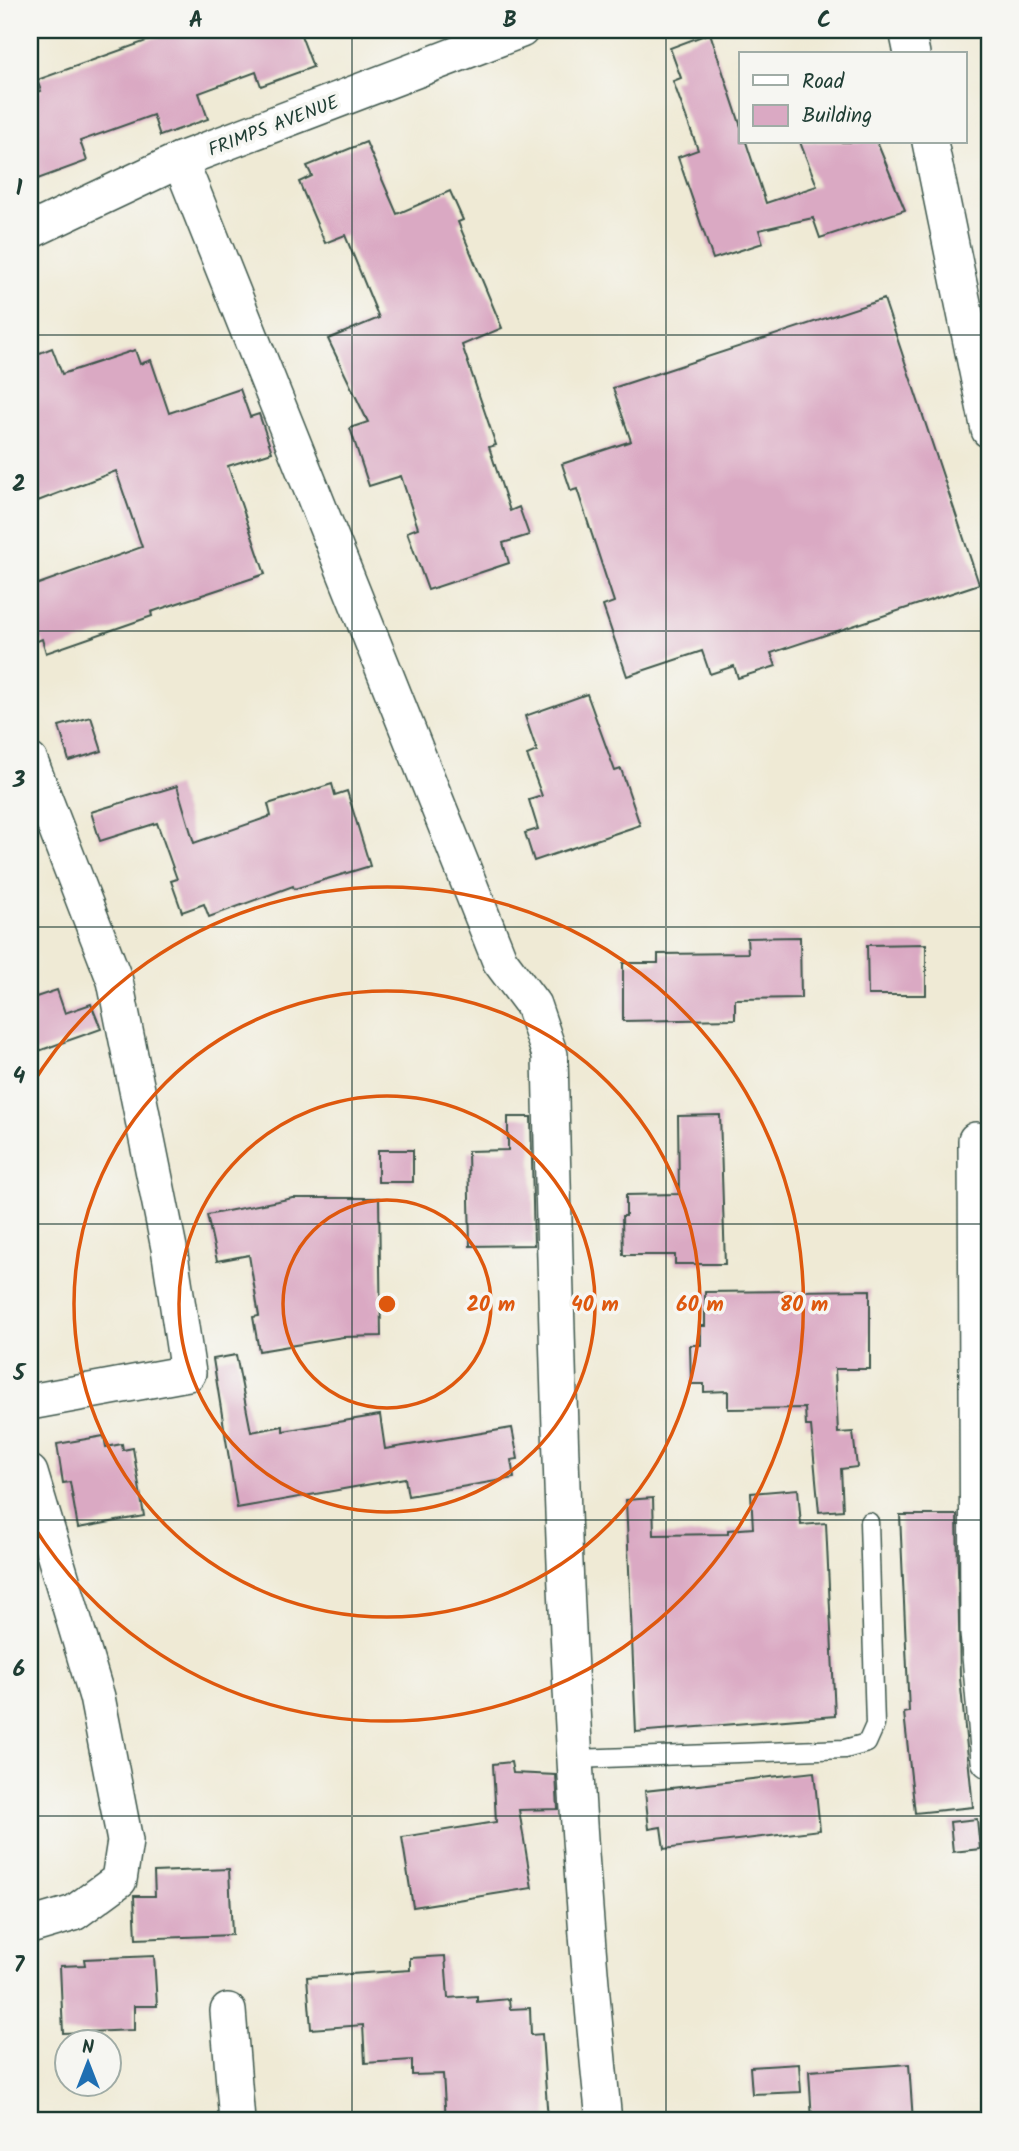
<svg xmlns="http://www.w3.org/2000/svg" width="1019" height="2151" font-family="Kalam,sans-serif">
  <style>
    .building { fill: #daa9c3 }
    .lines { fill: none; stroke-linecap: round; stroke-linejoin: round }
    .lane-casing { stroke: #3e574c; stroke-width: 21 }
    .street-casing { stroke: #3e574c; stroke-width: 38 }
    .lane { stroke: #fff; stroke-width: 18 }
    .street { stroke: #fff; stroke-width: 35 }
    .grid { fill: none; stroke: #1f3d34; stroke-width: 2; stroke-opacity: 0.55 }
    .ring { fill: none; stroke: #de580e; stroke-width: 3.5 }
    .labels { text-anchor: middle; stroke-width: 7; stroke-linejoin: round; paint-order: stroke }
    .street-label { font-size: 19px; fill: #1f3d34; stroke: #f6f6f2 }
    .centre { fill: #de580e; stroke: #f6f6f2; stroke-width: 3.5 }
    .ring-label { font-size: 21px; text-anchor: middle; font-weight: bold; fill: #de580e; stroke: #f6f6f2; stroke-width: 7; stroke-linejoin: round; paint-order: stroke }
    .neatline { fill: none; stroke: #1f3d34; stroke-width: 2.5 }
    .grid-label { font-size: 23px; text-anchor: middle; font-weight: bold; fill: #1f3d34 }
  </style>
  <rect width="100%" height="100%" fill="#f6f6f2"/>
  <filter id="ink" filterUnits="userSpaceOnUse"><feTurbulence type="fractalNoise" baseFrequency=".0143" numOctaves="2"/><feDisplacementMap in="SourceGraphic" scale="14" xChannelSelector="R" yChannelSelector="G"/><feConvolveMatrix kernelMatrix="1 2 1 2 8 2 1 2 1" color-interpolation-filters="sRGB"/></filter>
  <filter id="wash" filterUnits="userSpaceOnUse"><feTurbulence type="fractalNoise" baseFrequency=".00686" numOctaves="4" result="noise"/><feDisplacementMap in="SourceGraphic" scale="28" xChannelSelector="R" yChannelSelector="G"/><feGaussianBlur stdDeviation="1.57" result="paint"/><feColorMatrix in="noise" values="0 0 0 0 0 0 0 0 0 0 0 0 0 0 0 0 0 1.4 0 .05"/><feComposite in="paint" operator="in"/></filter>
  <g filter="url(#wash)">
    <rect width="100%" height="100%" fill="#efead5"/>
    <g id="blocks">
      <g class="building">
        <path d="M 177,30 L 299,30 L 313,67 L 261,86 L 256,72 L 199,93 L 208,119 L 160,136 L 153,115 L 80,141 L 87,161 L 35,180 L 30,165 L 30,95 L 41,91 L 37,80 Z"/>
        <path d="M 710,33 L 741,127 L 741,142 L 746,142 L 766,203 L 817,186 L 800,142 L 877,142 L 905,210 L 820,238 L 813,218 L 759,230 L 763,243 L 713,259 L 678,157 L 698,150 L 673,81 L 681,78 L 670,48 Z"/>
        <path d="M 366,142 L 397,214 L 450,191 L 463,220 L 458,222 L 502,328 L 462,345 L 496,445 L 489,447 L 510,511 L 519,507 L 529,535 L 503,543 L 509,563 L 428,590 L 407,532 L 418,528 L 401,476 L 369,486 L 350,428 L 368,422 L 328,339 L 379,318 L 345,235 L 325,243 L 299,182 L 312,176 L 307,166 Z"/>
        <path d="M 884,299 L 979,584 L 771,653 L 776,666 L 738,678 L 734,666 L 710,674 L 702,651 L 627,676 L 603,606 L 614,602 L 577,489 L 571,491 L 562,464 L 631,441 L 613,388 Z"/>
        <path d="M 52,348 L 62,374 L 135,350 L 140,364 L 151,360 L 169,413 L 240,389 L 250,417 L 259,414 L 272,452 L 228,466 L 265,574 L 151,612 L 152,616 L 46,653 L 42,639 L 30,644 L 30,587 L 142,547 L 116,471 L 30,504 L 30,357 Z"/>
        <path d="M 587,694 L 615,771 L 621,769 L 640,825 L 534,861 L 525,833 L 538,829 L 529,800 L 542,796 L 527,755 L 537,751 L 525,716 Z"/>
        <path d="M 91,717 L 102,751 L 69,761 L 59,726 Z"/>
        <path d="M 332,784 L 335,795 L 347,791 L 370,866 L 294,889 L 293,886 L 209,917 L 204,904 L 182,912 L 171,881 L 177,879 L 157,823 L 100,841 L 91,812 L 177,786 L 194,843 L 271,816 L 268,804 Z"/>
        <path d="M 800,937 L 801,998 L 735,999 L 735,1019 L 623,1021 L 623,963 L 658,963 L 658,954 L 748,953 L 747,938 Z"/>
        <path d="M 926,944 L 926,995 L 868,995 L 867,945 Z"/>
        <path d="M 57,990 L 65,1013 L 91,1004 L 101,1029 L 30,1054 L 30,999 Z"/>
        <path d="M 720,1115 L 725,1264 L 675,1264 L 675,1255 L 623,1255 L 622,1216 L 626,1216 L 626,1195 L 679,1194 L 678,1116 Z"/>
        <path d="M 508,1117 L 531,1117 L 534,1245 L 470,1246 L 468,1151 L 508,1150 Z"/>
        <rect x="378" y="1150" width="35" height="32"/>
        <path d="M 293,1198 L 379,1198 L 381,1336 L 343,1337 L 259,1351 L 253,1317 L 259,1316 L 249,1255 L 217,1261 L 207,1215 Z"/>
        <path d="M 870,1290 L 870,1369 L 835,1369 L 838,1433 L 853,1432 L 857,1467 L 841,1469 L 843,1510 L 819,1512 L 811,1426 L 806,1426 L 805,1408 L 728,1409 L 728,1391 L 704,1392 L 704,1384 L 691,1384 L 690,1345 L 701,1345 L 701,1326 L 705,1326 L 705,1292 Z"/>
        <path d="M 236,1355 L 251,1432 L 283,1426 L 283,1431 L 380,1415 L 385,1449 L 512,1428 L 518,1459 L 511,1460 L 514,1478 L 408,1496 L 405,1478 L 237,1508 L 213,1359 Z"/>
        <path d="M 104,1436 L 106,1447 L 122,1444 L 123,1450 L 133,1448 L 144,1516 L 78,1528 L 70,1482 L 63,1483 L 57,1444 Z"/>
        <path d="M 798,1489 L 801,1525 L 826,1523 L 835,1716 L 636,1732 L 626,1500 L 653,1498 L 654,1535 L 728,1534 L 728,1530 L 753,1528 L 751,1493 Z"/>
        <path d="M 900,1515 L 957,1515 L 960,1678 L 973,1807 L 915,1813 L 904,1713 L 909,1712 Z"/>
        <path d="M 511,1762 L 513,1773 L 556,1775 L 558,1809 L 519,1810 L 532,1888 L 413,1907 L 402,1837 L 496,1822 L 493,1764 Z"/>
        <path d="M 814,1772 L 820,1830 L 664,1849 L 661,1827 L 649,1829 L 645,1791 Z"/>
        <path d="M 977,1819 L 980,1849 L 953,1852 L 950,1822 Z"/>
        <path d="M 229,1869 L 232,1935 L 136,1939 L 134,1896 L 155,1896 L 154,1872 Z"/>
        <path d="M 154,1956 L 157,2006 L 134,2006 L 134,2030 L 63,2033 L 60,1966 L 85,1965 L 84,1959 Z"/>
        <path d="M 445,1956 L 448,1998 L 477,1996 L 477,2002 L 509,1999 L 510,2009 L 530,2008 L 531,2035 L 542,2034 L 548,2121 L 446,2121 L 443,2074 L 412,2075 L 412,2060 L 365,2063 L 363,2025 L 311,2029 L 307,1977 L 410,1970 L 410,1958 Z"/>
        <path d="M 799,2064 L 801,2092 L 752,2094 L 750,2067 Z"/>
        <path d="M 909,2064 L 913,2121 L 812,2121 L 809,2071 Z"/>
      </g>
    </g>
  </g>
  <g filter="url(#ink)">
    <use href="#blocks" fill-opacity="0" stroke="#3e574c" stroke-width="2"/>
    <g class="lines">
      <defs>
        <path id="lane" d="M 576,1759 L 845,1749 L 867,1743 L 875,1725 L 869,1522"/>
        <g id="street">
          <path d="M 907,30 L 912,54"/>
          <path d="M 930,142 L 989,430"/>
          <path d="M 180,160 L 500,961 L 533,1005 L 550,1055 C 558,1411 567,1768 604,2121"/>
          <path d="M 30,231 L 180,160 L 521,30"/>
          <path d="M 30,761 L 115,981 L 169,1248 L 188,1373 L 30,1402"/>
          <path d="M 976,1140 L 978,1633 L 989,1760"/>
          <path d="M 30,1473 L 97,1697 L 125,1841 L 119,1880 L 74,1913 L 30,1926"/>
          <path d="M 228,2011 L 237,2121"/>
        </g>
      </defs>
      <use href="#lane" class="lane-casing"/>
      <use href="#street" class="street-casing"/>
      <use href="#lane" class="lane"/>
      <use href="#street" class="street"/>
    </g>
  </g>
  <path class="grid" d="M 352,30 L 352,2121M 666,30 L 666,2121M 30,335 L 989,335M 30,631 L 989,631M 30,927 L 989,927M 30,1224 L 989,1224M 30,1520 L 989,1520M 30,1816 L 989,1816"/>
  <g class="ring">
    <circle cx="387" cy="1304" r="104"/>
    <circle cx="387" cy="1304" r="208"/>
    <circle cx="387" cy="1304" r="313"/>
    <path d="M31 1086A417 417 0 1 1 31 1522"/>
  </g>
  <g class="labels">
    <g class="street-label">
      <text transform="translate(273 125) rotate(-21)" y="7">FRIMPS AVENUE</text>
    </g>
  </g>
  <circle cx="387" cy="1304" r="10" class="centre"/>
  <g class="ring-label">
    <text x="491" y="1311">20 m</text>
    <text x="595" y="1311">40 m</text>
    <text x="700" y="1311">60 m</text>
    <text x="804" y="1311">80 m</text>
  </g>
  <rect width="1019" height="2151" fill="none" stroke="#f6f6f2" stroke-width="77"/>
  <rect x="739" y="52" width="228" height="91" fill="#f6f6f2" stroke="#a0aca6" stroke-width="2"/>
  <rect x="753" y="75" width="35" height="10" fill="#ffffff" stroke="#a0aca6" stroke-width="2"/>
  <text x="802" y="88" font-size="21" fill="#1f3d34">Road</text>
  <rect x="753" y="105" width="35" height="21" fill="#daa9c3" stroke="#a0aca6" stroke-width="2"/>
  <text x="802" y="122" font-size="21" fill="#1f3d34">Building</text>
  <g transform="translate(88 2063)"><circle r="33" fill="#f6f6f2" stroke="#a0aca6" stroke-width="2"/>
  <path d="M0-5L12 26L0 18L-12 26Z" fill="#1f6fb2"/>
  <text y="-10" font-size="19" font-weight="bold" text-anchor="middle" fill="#1f3d34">N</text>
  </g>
  <rect x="38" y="38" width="943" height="2074" class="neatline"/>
  <g class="grid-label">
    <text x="196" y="27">A</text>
    <text x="510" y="27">B</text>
    <text x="824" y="27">C</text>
    <text x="19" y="195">1</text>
    <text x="19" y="491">2</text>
    <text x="19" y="787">3</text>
    <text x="19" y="1083">4</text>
    <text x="19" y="1380">5</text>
    <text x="19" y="1676">6</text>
    <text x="19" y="1972">7</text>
  </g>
</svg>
